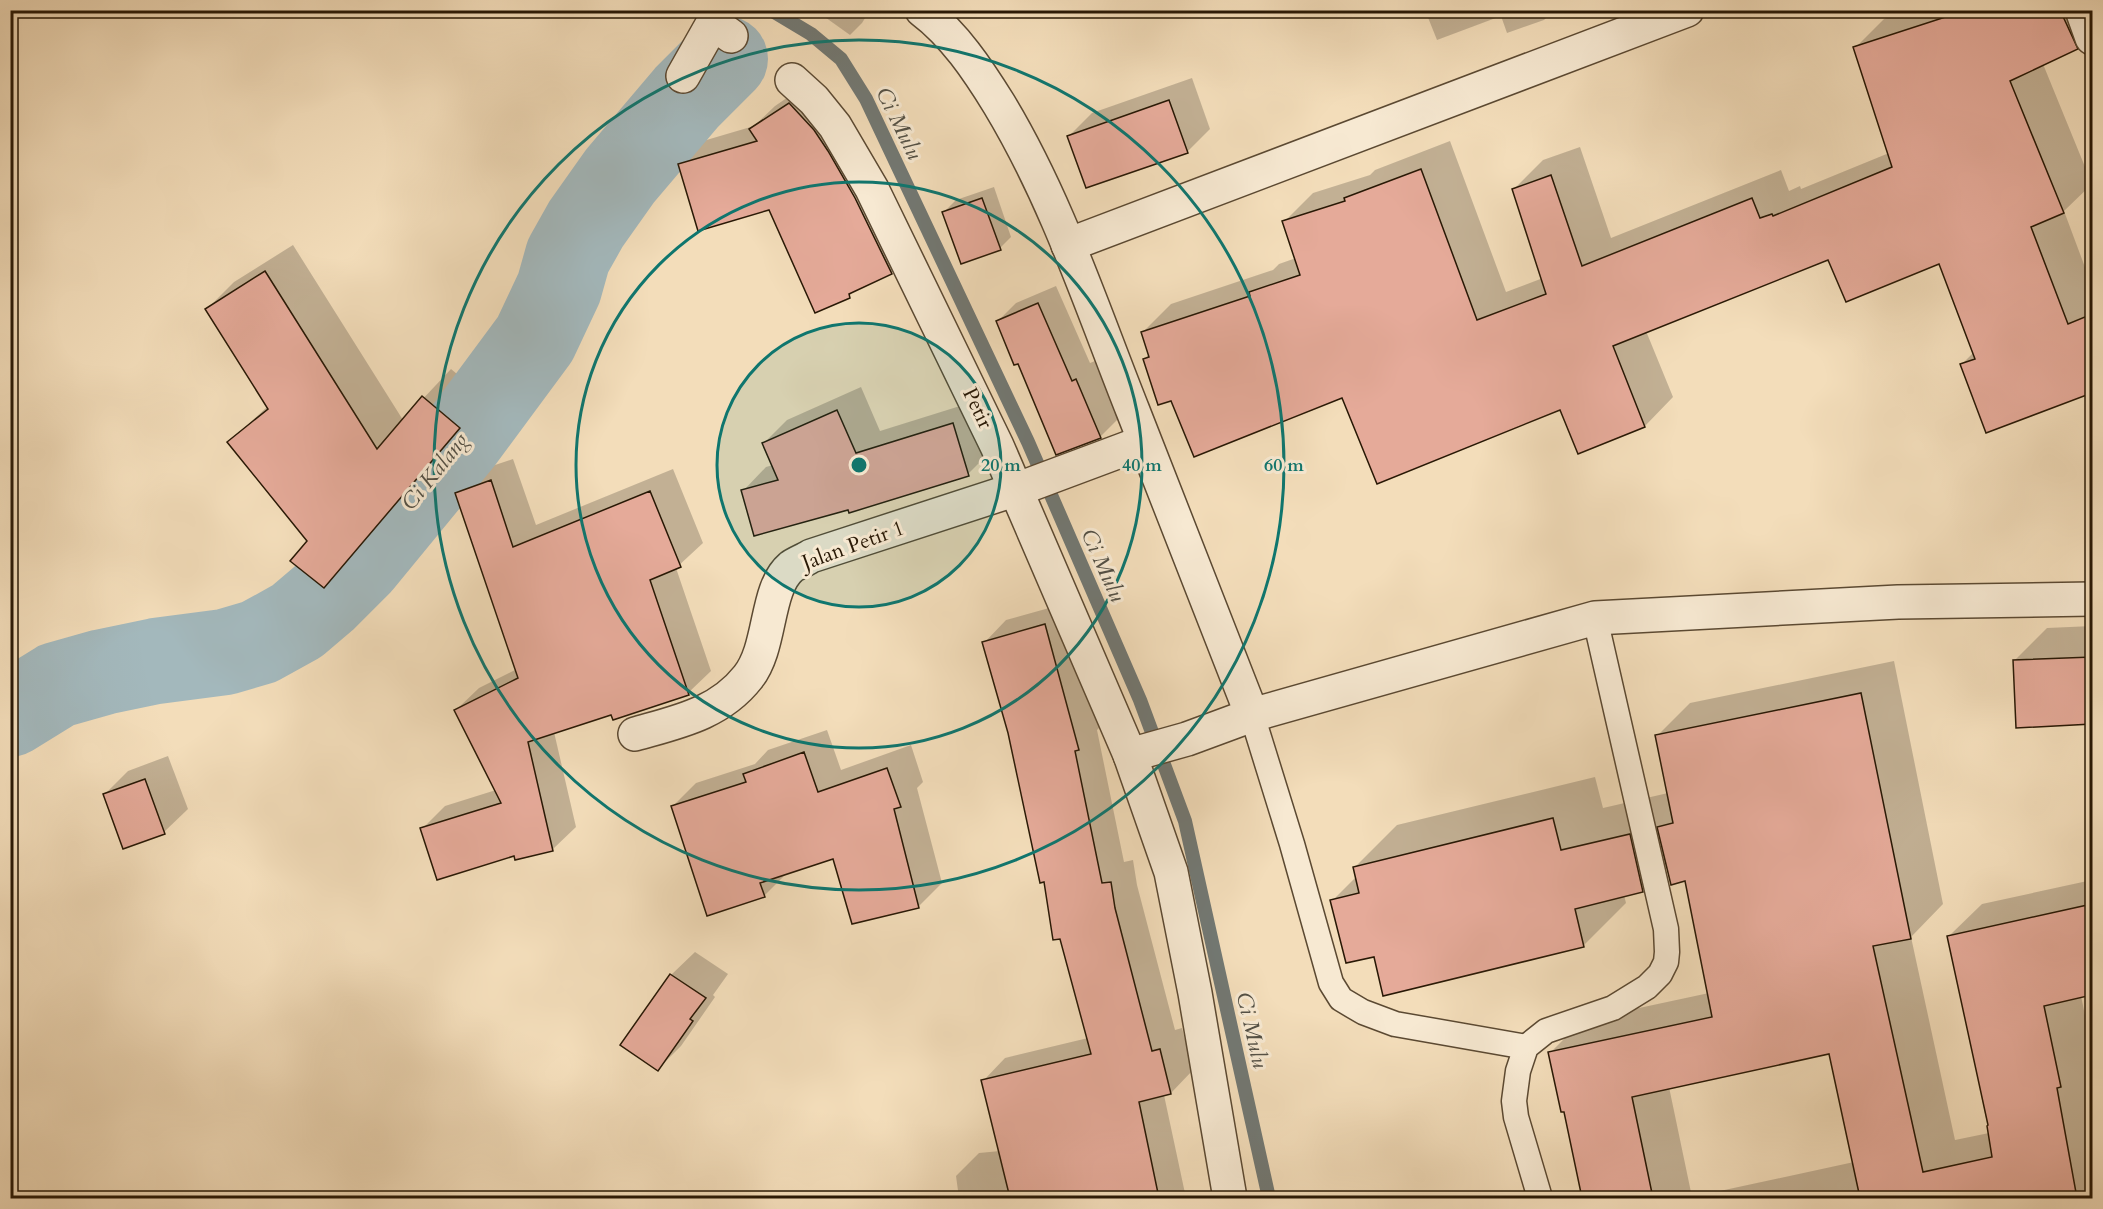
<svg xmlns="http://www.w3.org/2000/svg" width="2103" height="1209" font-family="Cardo,serif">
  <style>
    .shadow { fill: #0003; fill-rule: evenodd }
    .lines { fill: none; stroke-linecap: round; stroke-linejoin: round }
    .stream { stroke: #727873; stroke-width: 14 }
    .river { stroke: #a3b8bc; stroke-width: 86 }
    .building { fill: #e5aa99; stroke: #281805; stroke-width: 1.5 }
    .lane-casing { stroke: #5b4932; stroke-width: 27 }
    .street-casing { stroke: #5b4932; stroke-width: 36 }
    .lane { stroke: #f7e9d2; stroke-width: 24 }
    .street { stroke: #f7e9d2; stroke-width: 33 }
    .ring { fill: none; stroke: #0f766e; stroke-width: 3 }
    .labels { text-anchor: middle; stroke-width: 6; stroke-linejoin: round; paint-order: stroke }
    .street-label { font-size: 21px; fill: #281805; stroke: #f7e9d2 }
    .water-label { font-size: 22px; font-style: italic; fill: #535045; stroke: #f7e9d2 }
    .centre { fill: #0f766e; stroke: #f7e9d2; stroke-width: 3 }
    .ring-label { font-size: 18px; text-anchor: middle; font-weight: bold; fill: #0f766e; stroke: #f7e9d2; stroke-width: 6; stroke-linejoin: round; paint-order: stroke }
  </style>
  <rect width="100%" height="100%" fill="#f3ddba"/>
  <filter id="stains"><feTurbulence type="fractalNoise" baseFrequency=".00333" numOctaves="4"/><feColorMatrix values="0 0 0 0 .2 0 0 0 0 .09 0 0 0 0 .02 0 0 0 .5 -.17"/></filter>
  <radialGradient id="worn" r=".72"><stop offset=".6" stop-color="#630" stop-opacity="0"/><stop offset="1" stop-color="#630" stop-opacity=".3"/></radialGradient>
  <g class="shadow">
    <path d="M 815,10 L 870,10 L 862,23 L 850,35 Z"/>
    <path d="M 1425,10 L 1554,10 L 1544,20 L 1507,33 L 1501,16 L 1437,40 Z"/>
    <path d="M 1910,10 L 2079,10 L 2085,29 L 2057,57 L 2043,64 L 2092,184 L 2064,211 L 2092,286 L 2092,391 L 1987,431 L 1962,364 L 1974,352 L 1940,262 L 1829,258 L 1646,331 L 1673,397 L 1645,426 L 1579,452 L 1561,408 L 1342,396 L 1172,399 L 1145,359 L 1149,354 L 1142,333 L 1171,304 L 1273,270 L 1279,264 L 1296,258 L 1284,222 L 1313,193 L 1370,175 L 1375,170 L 1450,141 L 1506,292 L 1543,278 L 1514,189 L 1543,160 L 1580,147 L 1611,238 L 1781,170 L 1789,191 L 1800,186 L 1801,189 L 1889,153 L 1855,48 L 1884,19 Z"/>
    <path d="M 1192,78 L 1210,129 L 1187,152 L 1069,136 L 1092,113 Z"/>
    <path d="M 813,80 L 914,250 L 891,273 L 857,288 L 849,296 L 770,208 L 679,164 L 703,141 L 754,126 L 775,106 Z"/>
    <path d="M 994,187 L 1011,237 L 1000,248 L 944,212 L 956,200 Z"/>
    <path d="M 293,245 L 403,420 L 451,369 L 487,399 L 351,559 L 323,586 L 309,541 L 229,442 L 268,406 L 207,309 L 234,282 Z"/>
    <path d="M 1056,286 L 1090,363 L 1095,361 L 1119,418 L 1100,437 L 998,321 L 1016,303 Z"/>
    <path d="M 861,387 L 880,431 L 976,401 L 991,451 L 968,474 L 849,509 L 743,491 L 766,467 L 773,465 L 764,443 L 787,420 Z"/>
    <path d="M 513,459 L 536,525 L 673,469 L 703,543 L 676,568 L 711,671 L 688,693 L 612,713 L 554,732 L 576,827 L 553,849 L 516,858 L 515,854 L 422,829 L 445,806 L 496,790 L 456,710 L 479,688 L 517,669 L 457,493 L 480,470 Z"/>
    <path d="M 1067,603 L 1100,727 L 1097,730 L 1124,862 L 1133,860 L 1137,885 L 1175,1030 L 1182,1028 L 1193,1070 L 1171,1093 L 1164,1095 L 1186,1198 L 959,1198 L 956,1176 L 979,1153 L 1000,1151 L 983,1081 L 1005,1058 L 1088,1038 L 1046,880 L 1010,732 L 984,643 L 1006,620 Z"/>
    <path d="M 2092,626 L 2092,723 L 2017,726 L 2014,661 L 2047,628 Z"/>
    <path d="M 1894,661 L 1943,904 L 1911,937 L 1955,1140 L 1989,1133 L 1949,936 L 1982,904 L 2092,880 L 2092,994 L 2081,996 L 2092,1049 L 2092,1054 L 2089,1057 L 2092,1075 L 2092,1198 L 1584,1198 L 1565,1110 L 1550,1053 L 1583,1020 L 1709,993 L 1686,879 L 1668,865 L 1642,890 L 1624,895 L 1626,903 L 1584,945 L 1375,955 L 1332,901 L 1357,876 L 1355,867 L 1397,825 L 1595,777 L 1603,808 L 1668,793 L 1657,736 L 1690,703 ZM 1830,1053 L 1854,1162 L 1692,1197 L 1669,1087 Z"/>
    <path d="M 827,730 L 841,770 L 911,745 L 923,782 L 917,788 L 942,883 L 919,906 L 877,918 L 834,857 L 787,873 L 764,896 L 673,806 L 696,783 L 755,764 L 768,750 Z"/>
    <path d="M 168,756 L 188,809 L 164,832 L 105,794 L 128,771 Z"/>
    <path d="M 695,952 L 728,974 L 713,995 L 715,997 L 681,1046 L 658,1069 L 671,975 Z"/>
  </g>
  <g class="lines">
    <path class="stream" d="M 771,10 L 811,34 L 841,59 L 866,99 L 1028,442 L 1140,700 L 1185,821 L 1269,1198"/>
    <path class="river" d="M 10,714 L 57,685 L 103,672 L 156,661 L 225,652 L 259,642 L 297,621 L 324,598 L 360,562 L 461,439 L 535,339 L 559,288 L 568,256 L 586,224 L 620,176 L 687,97 L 725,59"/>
  </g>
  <g class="building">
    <path d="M 1967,10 L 2060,10 L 2078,49 L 2010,81 L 2064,213 L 2031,227 L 2068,324 L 2092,314 L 2092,393 L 1986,433 L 1960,364 L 1975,359 L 1939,264 L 1846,302 L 1828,260 L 1613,346 L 1645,427 L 1578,454 L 1560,410 L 1377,484 L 1342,398 L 1194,457 L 1171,401 L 1158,405 L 1143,359 L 1149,357 L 1141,332 L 1250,296 L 1249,292 L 1300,275 L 1282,221 L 1345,201 L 1344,198 L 1421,169 L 1477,320 L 1546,294 L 1512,189 L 1551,175 L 1582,266 L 1752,198 L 1760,218 L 1772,214 L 1773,216 L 1892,167 L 1853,47 Z"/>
    <path d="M 1169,100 L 1188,153 L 1086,188 L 1067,136 Z"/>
    <path d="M 789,103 L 814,130 L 828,151 L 855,198 L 892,274 L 849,294 L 850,298 L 815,313 L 769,210 L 698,231 L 678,164 L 757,141 L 749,129 Z"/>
    <path d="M 982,198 L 1001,250 L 961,264 L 942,212 Z"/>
    <path d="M 265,271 L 377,449 L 422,396 L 460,428 L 324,588 L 290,561 L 307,541 L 227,442 L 268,409 L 205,309 Z"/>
    <path d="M 1038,303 L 1072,381 L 1076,379 L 1101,438 L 1056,455 L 1018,364 L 1014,365 L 996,321 Z"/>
    <path d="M 837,410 L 856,453 L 953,423 L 969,476 L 849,513 L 848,510 L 754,536 L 741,490 L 778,480 L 762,443 Z"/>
    <path d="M 491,480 L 513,547 L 650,491 L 681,567 L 650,580 L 689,695 L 613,720 L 611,715 L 528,742 L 553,851 L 515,860 L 514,856 L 437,880 L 420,828 L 501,803 L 454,710 L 518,678 L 455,493 Z"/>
    <path d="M 1045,624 L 1079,750 L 1075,751 L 1102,883 L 1111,882 L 1115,908 L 1152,1051 L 1160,1049 L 1171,1094 L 1139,1102 L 1159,1198 L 1010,1198 L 981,1080 L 1091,1054 L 1060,939 L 1053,940 L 1044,882 L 1040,883 L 1008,733 L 982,642 Z"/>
    <path d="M 2092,657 L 2092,724 L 2016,728 L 2013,660 Z"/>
    <path d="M 1861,693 L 1911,939 L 1873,946 L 1923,1172 L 1992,1157 L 1987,1126 L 1988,1125 L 1947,936 L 2092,904 L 2092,995 L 2044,1006 L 2061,1087 L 2057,1088 L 2077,1198 L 1860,1198 L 1829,1054 L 1632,1097 L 1653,1198 L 1582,1198 L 1564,1112 L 1561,1112 L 1548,1052 L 1712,1017 L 1685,881 L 1671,885 L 1657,827 L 1673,823 L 1655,735 Z"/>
    <path d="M 804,752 L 818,792 L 887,768 L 901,807 L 894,809 L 919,908 L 852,924 L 833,859 L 760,883 L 765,897 L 707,916 L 671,806 L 746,782 L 743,774 Z"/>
    <path d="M 145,779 L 165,834 L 123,849 L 103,794 Z"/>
    <path d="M 1553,818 L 1561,850 L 1630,834 L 1643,892 L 1575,909 L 1584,947 L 1383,996 L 1374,957 L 1346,963 L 1330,900 L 1359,893 L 1353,867 Z"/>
    <path d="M 670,974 L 706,998 L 690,1019 L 693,1021 L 658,1071 L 620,1045 Z"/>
  </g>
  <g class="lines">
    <defs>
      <g id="lane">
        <path d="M 1252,715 L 1292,844 L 1331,983 L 1341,999 L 1363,1012 L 1395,1024 L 1526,1047"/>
        <path d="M 1540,1198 L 1516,1117 L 1514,1101 L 1518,1071 L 1526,1047 L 1546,1031 L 1613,1008 L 1647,987 L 1660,974 L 1666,962 L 1667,952 L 1666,929 L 1595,618"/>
      </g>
      <g id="street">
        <path d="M 922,10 C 954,34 978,70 999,104 C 1057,200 1092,308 1133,411 C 1172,513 1212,614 1252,715"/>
        <path d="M 2082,10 L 2092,38"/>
        <path d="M 683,76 L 713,23 L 731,36"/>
        <path d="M 792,80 L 814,100 L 835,126 L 872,189 L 997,446 L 1130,755 L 1171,872 L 1195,993 L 1230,1198"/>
        <path d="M 1068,245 L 1687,10"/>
        <path d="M 635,734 C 677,722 719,714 748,677 C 772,647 765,589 791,567 C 796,563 805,560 811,556 L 1029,485 L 1144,442"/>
        <path d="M 1130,755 L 1187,739 L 1252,715 L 1595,618 L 1898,602 L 2092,599"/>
      </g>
    </defs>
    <use href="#lane" class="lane-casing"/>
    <use href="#street" class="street-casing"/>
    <use href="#lane" class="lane"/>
    <use href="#street" class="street"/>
  </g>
  <circle cx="859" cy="465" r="142" fill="#0f766e" fill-opacity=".12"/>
  <g class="ring">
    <circle cx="859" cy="465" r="142"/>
    <circle cx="859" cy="465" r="283"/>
    <circle cx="859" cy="465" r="425"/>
  </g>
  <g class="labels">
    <g class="street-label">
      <text transform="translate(978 408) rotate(64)" y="7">Petir</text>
      <text transform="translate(853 545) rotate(-20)" y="7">Jalan Petir 1</text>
    </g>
    <g class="water-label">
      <text transform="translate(900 123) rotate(64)" y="8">Ci Mulu</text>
      <text transform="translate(434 471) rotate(-51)" y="8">Ci Kalang</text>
      <text transform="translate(1104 565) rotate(66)" y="8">Ci Mulu</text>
      <text transform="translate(1253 1030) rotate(77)" y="8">Ci Mulu</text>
    </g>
  </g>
  <circle cx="859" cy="465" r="9" class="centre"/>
  <g class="ring-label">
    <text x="1001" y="471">20 m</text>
    <text x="1142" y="471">40 m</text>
    <text x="1284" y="471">60 m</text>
  </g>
  <rect width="2103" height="1209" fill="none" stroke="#f3ddba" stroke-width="36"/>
  <rect x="12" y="12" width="2079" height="1185" fill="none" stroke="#281805" stroke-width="3"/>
  <rect x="18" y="18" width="2067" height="1173" fill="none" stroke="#281805" stroke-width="1.5"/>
  <rect width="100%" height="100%" filter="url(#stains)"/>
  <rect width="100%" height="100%" fill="url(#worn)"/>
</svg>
